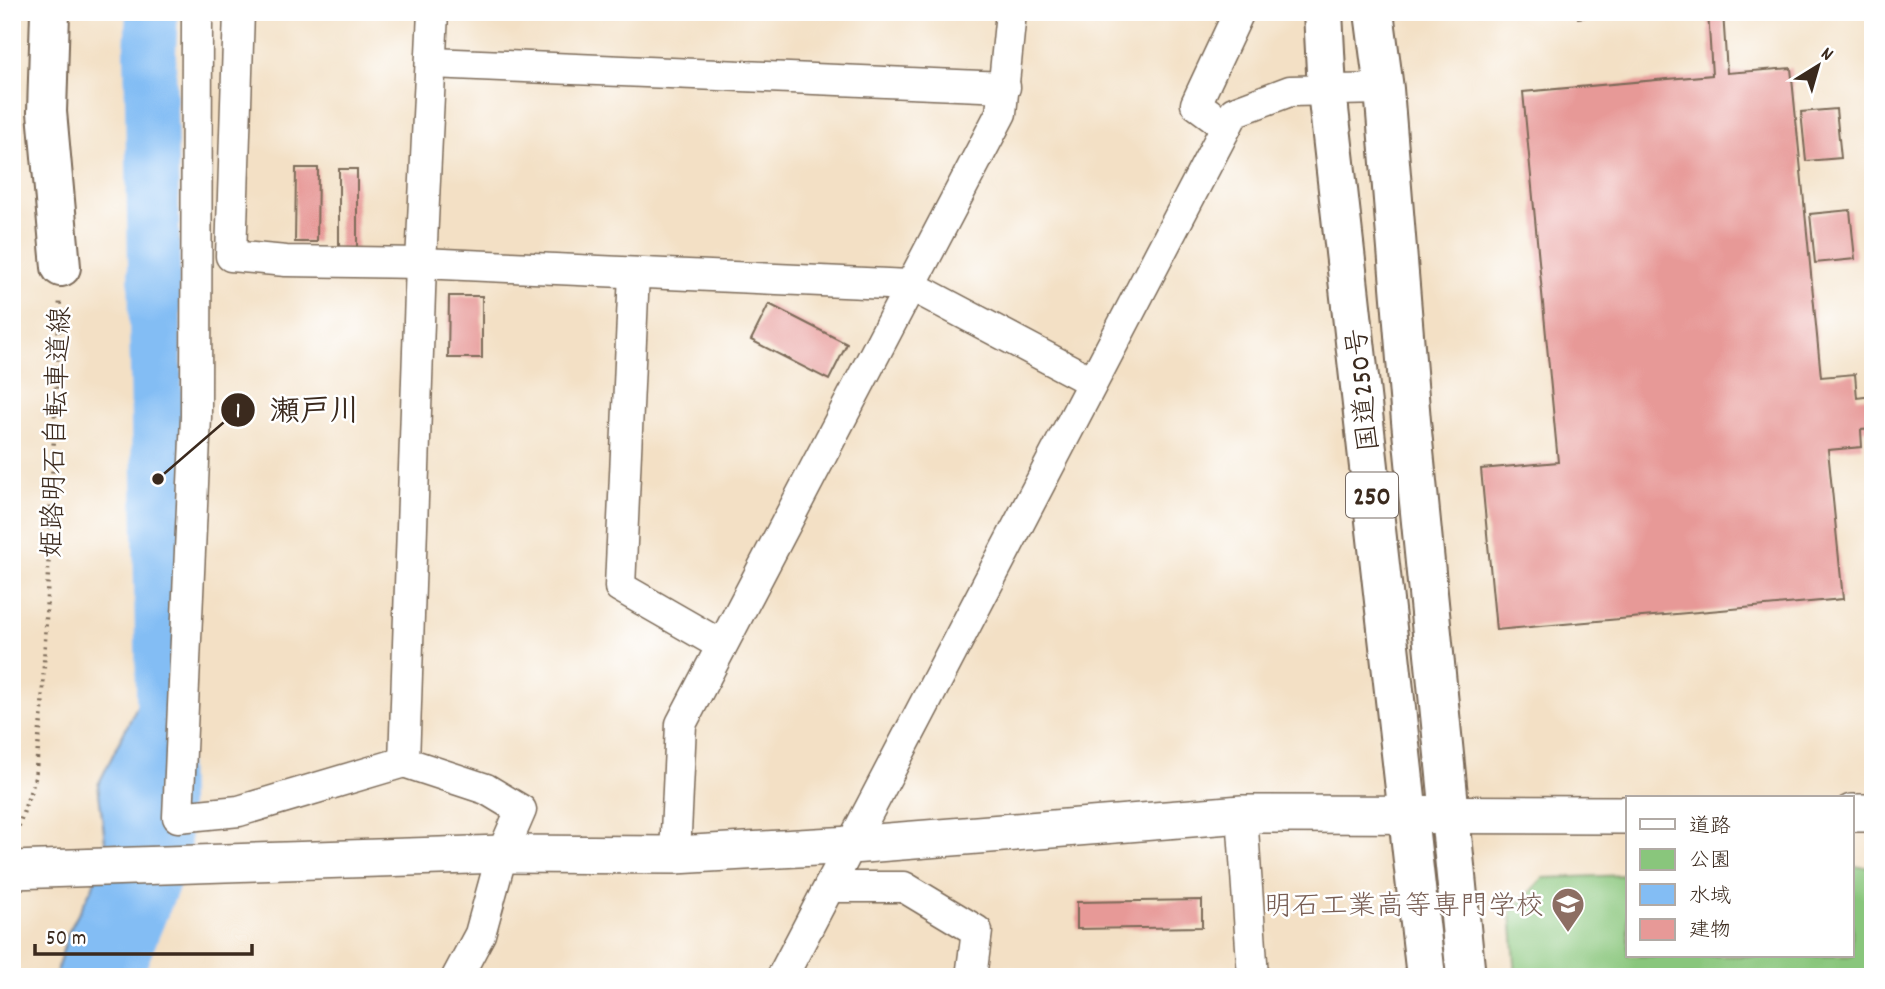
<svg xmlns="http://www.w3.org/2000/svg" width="1885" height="989" font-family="Dekko,'Klee One',sans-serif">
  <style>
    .green { fill: #89c67c; stroke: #62784d; stroke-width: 2 }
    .water { fill: #83bdf4; stroke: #5f7489; stroke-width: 2 }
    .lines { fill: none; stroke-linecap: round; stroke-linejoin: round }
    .river { stroke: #83bdf4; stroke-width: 52 }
    .building { fill: #e79997 }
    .minor-casing { stroke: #7b6a58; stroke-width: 33 }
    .tertiary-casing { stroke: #7b6a58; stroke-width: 40 }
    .secondary-casing { stroke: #7b6a58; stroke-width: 42 }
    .trunk-casing { stroke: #7b6a58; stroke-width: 42 }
    .path { stroke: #7b6a58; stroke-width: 4.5; stroke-dasharray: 2 5; stroke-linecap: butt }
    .minor { stroke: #fff; stroke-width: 30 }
    .tertiary { stroke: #fff; stroke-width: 37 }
    .secondary { stroke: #fff; stroke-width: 38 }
    .trunk { stroke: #fff; stroke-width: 38 }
    .labels { text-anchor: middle; stroke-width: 5; stroke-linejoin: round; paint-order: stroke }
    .shield { fill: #fff; stroke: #766a62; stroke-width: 2 }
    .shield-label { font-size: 26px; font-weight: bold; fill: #3b2a1e }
    .street-label { font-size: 28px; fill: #3b2a1e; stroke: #fff }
    .education-label { font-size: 28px; fill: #785e54; stroke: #fff; text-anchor: end }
    .leader { fill: none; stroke: #3b2a1e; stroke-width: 2.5 }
    .callout-dot { fill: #3b2a1e; stroke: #fff; stroke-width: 2.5 }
    .mark-label { font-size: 21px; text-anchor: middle; font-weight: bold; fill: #fff }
    .callout-label { font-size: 30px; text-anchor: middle; font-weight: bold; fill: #3b2a1e; stroke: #fff; stroke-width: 5; stroke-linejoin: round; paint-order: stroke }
  </style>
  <rect width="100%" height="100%" fill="#fff"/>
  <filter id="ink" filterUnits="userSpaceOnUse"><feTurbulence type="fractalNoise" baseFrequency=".0143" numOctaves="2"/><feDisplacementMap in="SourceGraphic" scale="14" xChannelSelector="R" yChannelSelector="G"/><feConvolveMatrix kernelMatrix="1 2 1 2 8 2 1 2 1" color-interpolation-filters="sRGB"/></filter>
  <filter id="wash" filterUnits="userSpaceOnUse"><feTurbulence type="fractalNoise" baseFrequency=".00686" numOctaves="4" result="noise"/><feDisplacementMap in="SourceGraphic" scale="28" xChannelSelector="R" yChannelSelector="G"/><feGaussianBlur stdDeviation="1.57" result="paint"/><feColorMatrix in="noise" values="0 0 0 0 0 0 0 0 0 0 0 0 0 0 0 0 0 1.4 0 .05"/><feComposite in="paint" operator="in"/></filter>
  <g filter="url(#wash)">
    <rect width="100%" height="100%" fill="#f3e0c5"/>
    <path class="green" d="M 1852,867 L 1873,867 L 1873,977 L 1516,977 L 1511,912 L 1543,878 L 1628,875 L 1628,956 L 1852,956 Z"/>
    <path class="water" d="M 160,701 C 153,799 143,881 121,977 L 55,977 L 68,933 L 93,886 L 105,841 L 98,785 L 137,706 Z"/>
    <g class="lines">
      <path class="river" d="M 111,977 L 123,956 L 165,854 L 150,53 L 152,12"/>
    </g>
    <g id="blocks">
      <g class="building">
        <path d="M 1577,12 L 1614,12 L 1614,14 L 1578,18 Z"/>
        <path d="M 1708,12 L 1723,12 L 1727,73 L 1791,68 L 1821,377 L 1855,374 L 1857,398 L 1873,396 L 1873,429 L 1861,430 L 1862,447 L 1828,450 L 1843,599 L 1496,630 L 1481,469 L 1558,462 L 1523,92 L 1712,75 Z"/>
        <path d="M 1836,109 L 1841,158 L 1806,161 L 1801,112 Z"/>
        <path d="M 296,168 L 318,168 L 317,242 L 295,242 Z"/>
        <rect x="339" y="169" width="18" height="80"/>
        <path d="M 1850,210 L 1855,259 L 1815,263 L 1810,214 Z"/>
        <path d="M 449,296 L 482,296 L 482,358 L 448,358 Z"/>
        <path d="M 769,304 L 847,344 L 829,380 L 751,340 Z"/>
        <path d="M 1202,900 L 1202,927 L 1077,929 L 1077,902 Z"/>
      </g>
    </g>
  </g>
  <g filter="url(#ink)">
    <use href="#blocks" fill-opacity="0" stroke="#7b6a58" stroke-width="2"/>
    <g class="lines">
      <defs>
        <g id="minor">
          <path d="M 197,12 L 196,417 L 178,817 L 239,811 L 404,762 L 486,789 L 521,810 L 502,854 L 480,934 L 457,977"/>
          <path d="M 239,12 L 231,256 L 286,261 L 421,263 L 910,285 L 1091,381"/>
          <path d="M 431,63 L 1005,87"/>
          <path d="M 1226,126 L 1196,104 L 1239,12"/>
          <path d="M 634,273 L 620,587 L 721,645"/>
          <path d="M 404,762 L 421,263 L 433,12"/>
          <path d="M 1242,814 L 1253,977"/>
          <path d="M 675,855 L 681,724 L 1001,113 L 1011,12"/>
          <path d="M 829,887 L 904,887 L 977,931 L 971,977"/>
          <path d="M 782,977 L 1234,112 L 1290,91 L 1384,89"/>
        </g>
        <g id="tertiary">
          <path d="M 1852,813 L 1873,813"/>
          <path d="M 12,870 L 502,854 L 675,855 L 851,845 L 1242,814 L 1628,815"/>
        </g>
        <path id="secondary" d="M 50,12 L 47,112 L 61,267"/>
        <g id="trunk">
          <path d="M 1323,12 L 1327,91 L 1426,977"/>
          <path d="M 1374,12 L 1384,89 L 1411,421 L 1466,977"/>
        </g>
      </defs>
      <use href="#minor" class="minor-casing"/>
      <use href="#tertiary" class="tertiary-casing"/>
      <use href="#secondary" class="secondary-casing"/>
      <use href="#trunk" class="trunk-casing"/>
      <path class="path" d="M 17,840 L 17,831 L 35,778 L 42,710 L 60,299"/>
      <use href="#minor" class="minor"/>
      <use href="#tertiary" class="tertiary"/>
      <use href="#secondary" class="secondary"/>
      <use href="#trunk" class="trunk"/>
    </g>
  </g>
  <defs>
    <symbol id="school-pin" viewBox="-11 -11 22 30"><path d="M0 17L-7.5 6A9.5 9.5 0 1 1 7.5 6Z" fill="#8d6e63" stroke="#fff"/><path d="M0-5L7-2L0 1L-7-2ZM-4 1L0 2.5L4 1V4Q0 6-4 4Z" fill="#fff"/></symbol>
  </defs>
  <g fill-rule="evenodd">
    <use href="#school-pin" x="1549" y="885" width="38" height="52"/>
  </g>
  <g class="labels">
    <rect class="shield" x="1346" y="472.5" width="52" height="45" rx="5"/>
    <g class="shield-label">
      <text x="1372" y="504">250</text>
    </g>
    <g class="street-label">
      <text transform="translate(1361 390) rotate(-96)" y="10">国道250号</text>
      <text transform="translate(54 432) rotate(-88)" y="10">姫路明石自転車道線</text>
    </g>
    <g class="education-label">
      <text x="1544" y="914">明石工業高等専門学校</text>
    </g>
  </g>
  <path class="leader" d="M158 479L238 410"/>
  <g class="callout-dot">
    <circle cx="158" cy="479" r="7"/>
    <circle cx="238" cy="410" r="18"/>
  </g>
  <g class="mark-label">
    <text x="238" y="417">1</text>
  </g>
  <g class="callout-label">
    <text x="315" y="420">瀬戸川</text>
  </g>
  <rect width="1885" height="989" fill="none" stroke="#fff" stroke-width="42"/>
  <rect x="1626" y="796" width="228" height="161" fill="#ffffff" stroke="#b1aaa5" stroke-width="2"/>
  <rect x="1640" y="819" width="35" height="10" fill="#ffffff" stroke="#b1aaa5" stroke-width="2"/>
  <text x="1689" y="832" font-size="21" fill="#3b2a1e">道路</text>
  <rect x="1640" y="849" width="35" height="21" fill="#89c67c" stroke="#b1aaa5" stroke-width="2"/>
  <text x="1689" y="866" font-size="21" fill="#3b2a1e">公園</text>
  <rect x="1640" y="884" width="35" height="21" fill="#83bdf4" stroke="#b1aaa5" stroke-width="2"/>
  <text x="1689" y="902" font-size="21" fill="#3b2a1e">水域</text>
  <rect x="1640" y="919" width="35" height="21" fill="#e79997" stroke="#b1aaa5" stroke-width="2"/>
  <text x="1689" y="936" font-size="21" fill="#3b2a1e">建物</text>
  <g transform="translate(1818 66) rotate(37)" stroke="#ffffff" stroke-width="5" paint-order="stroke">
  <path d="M0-5L12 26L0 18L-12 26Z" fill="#3b2a1e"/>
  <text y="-10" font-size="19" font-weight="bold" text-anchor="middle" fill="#3b2a1e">N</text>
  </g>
  <path d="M35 944v10h217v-10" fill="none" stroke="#3b2a1e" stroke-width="3.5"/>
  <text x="46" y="944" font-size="21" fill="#3b2a1e" stroke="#ffffff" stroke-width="5" paint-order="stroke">50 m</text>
</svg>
